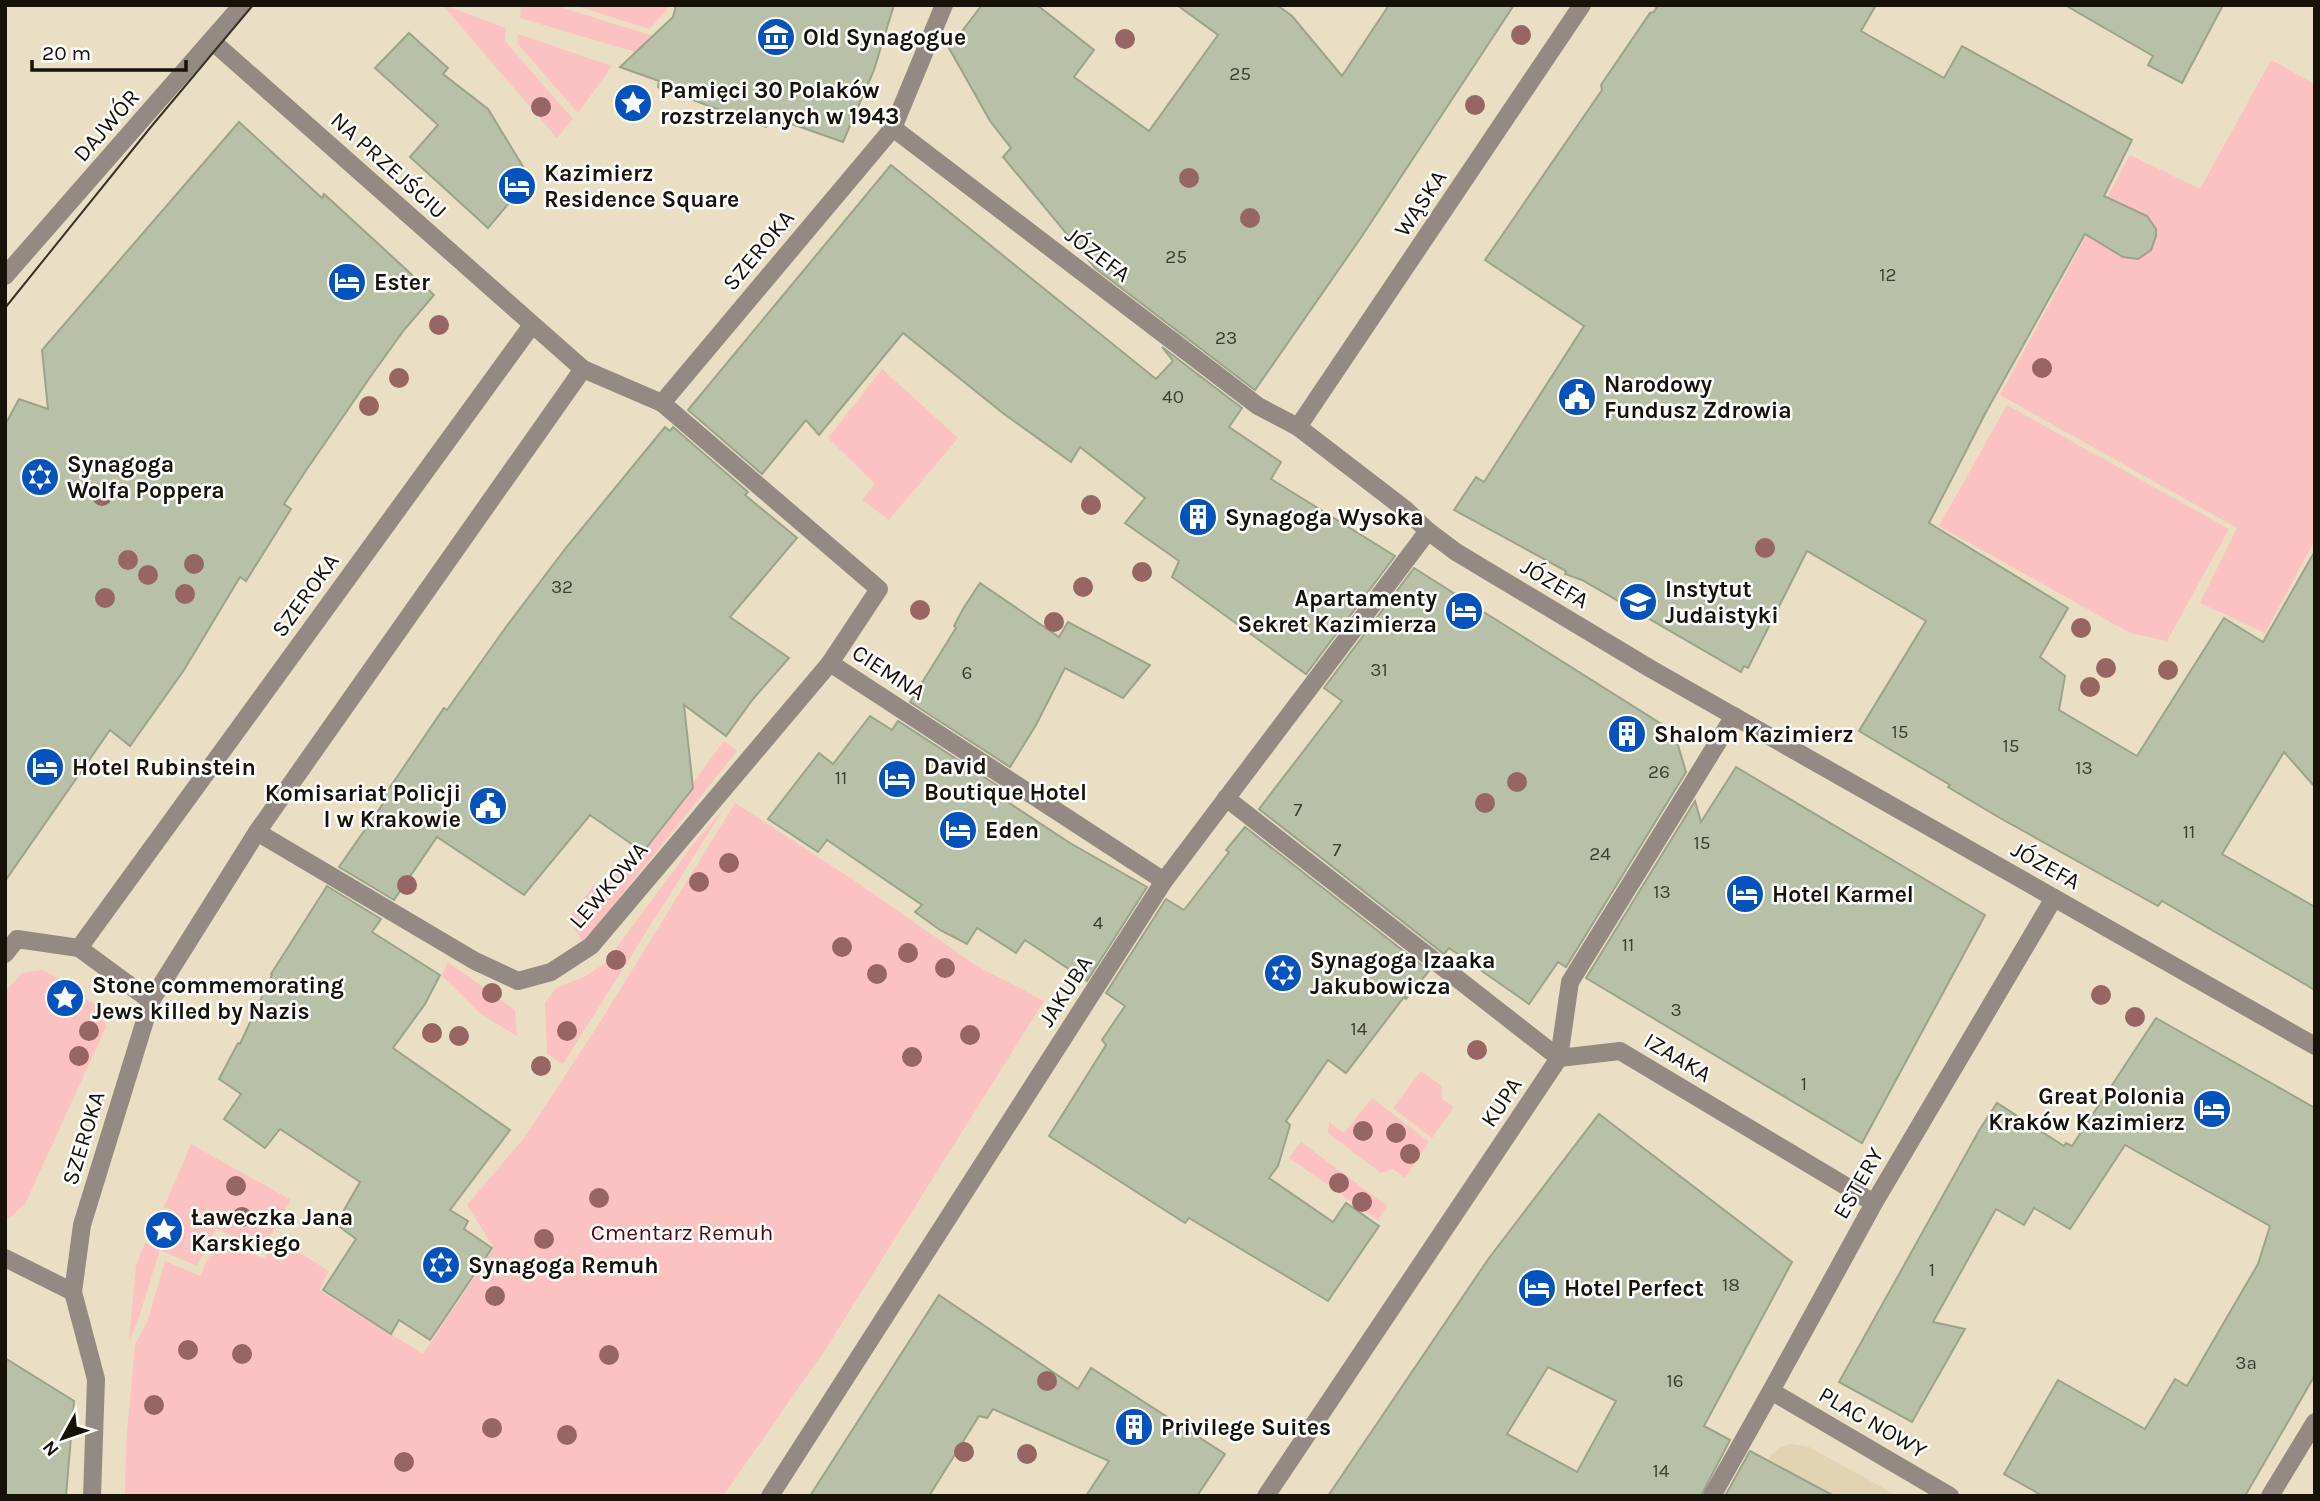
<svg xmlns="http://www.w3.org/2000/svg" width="2320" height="1501" font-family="Karla,sans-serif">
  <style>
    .built { fill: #e2d4b3 }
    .green { fill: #fcc1c1 }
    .building { fill: #b8c1a7; stroke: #9ba38a; stroke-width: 2; fill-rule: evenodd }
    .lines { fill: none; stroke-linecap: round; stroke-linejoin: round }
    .pedestrian { stroke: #958a83; stroke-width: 18 }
    .minor { stroke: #958a83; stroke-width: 18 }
    .tram { stroke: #383327; stroke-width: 2 }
    .tree { fill: #976662 }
    .labels { text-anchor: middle; stroke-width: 5; stroke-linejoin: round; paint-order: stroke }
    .number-label { font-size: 19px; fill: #3e3e30 }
    .poi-label { font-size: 23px; font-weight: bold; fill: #161209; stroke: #fff; text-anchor: start }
    .street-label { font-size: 23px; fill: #161209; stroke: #fff }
    .park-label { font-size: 23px; fill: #530312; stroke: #fff }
  </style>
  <rect width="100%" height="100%" fill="#eadfc4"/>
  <path class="built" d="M 1790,1444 L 1809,1447 L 1898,1496 L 1748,1496 L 1772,1454 L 1781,1447 Z"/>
  <g class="green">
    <path d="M 521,5 L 554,5 L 653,36 L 635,52 L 520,18 Z"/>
    <path d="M 574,5 L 668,5 L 667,10 L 649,29 Z"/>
    <path d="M 446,6 L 506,28 L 505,41 L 573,119 L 557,138 L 445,8 Z"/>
    <path d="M 518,34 L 612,66 L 578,113 L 517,43 Z"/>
    <path d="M 2271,60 L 2315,84 L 2315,540 L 2265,633 L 2200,603 L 2237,528 L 2000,395 L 2130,155 L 2200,189 Z"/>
    <path d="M 882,369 L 958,438 L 889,520 L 862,500 L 875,484 L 828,438 Z"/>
    <path d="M 2007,405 L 2229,529 L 2167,641 L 2130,633 L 1939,526 Z"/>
    <path d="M 724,741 L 737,751 L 583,943 L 568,917 L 593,887 L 633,863 L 686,799 L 683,796 Z"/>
    <path d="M 735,803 L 852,879 L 977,966 L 1044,1001 L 825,1350 L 723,1496 L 125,1496 L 126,1444 L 135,1345 L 148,1320 L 165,1261 L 200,1276 L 218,1237 L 264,1259 L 276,1238 L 329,1271 L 319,1290 L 423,1354 L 494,1248 L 467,1205 L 524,1138 L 602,1019 Z"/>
    <path d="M 723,810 L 563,1064 L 547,1054 L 545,1003 L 556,988 L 586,976 L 605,963 L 695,842 Z"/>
    <path d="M 448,962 L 515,1010 L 517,1036 L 481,1014 L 442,976 Z"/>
    <path d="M 42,970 L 59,979 L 46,999 L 70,1014 L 83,997 L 100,1008 L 106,1027 L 25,1204 L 9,1218 L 5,1217 L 5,992 L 22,973 Z"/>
    <path d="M 1421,1071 L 1442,1086 L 1442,1099 L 1454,1107 L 1432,1138 L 1393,1108 Z"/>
    <path d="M 1372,1098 L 1429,1142 L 1405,1178 L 1393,1169 L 1381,1173 L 1328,1133 L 1329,1122 L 1344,1133 Z"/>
    <path d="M 1301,1142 L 1387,1206 L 1378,1220 L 1289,1158 Z"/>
    <path d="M 191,1144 L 291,1200 L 261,1252 L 216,1228 L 197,1266 L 162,1251 L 175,1211 L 164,1207 Z"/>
    <path d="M 145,1243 L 160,1250 L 138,1320 L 129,1341 L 136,1266 Z"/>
  </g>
  <g class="building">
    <path d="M 676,5 L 894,5 L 874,70 L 843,142 L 786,122 L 784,125 L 769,120 L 766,127 L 658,87 L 659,81 L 620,67 L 673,17 Z"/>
    <path d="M 982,5 L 1037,5 L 1094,50 L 1074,77 L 1149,131 L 1218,35 L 1177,5 L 1277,5 L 1292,16 L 1342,76 L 1389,5 L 1514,5 L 1362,236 L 1255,390 L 1095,268 L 1003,157 L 1011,148 L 990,121 L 949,48 Z"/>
    <path d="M 1658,5 L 1876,5 L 1861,31 L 1944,78 L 1962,46 L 2132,140 L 2104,196 L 2147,216 L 2156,229 L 2156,236 L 2151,250 L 2138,259 L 2123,257 L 2085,234 L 1986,412 L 1929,523 L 2068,608 L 2040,657 L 2065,676 L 2059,710 L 2137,756 L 2224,618 L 2263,642 L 2315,551 L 2315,787 L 2284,752 L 2222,854 L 2315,907 L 2315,990 L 2162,901 L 2158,906 L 2000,818 L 1948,787 L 1950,785 L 1859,731 L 1926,621 L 1807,551 L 1748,668 L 1744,666 L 1741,672 L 1582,580 L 1565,574 L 1566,571 L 1454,510 L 1476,477 L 1484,482 L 1584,326 L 1485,260 L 1602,90 L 1601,85 L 1650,13 L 1654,12 Z"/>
    <path d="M 2065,5 L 2223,5 L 2182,83 L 2148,65 L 2153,56 Z"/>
    <path d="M 409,33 L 448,68 L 443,74 L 488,109 L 530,178 L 488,228 L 410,157 L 438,125 L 375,68 Z"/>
    <path d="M 239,122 L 322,198 L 324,194 L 434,295 L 404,330 L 373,373 L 307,469 L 284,504 L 291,509 L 246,581 L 240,577 L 184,670 L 130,746 L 110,730 L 5,881 L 5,425 L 19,399 L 48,409 L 42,350 Z"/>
    <path d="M 891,165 L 1156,379 L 1173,361 L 1162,347 L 1242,408 L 1229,427 L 1281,462 L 1271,479 L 1395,556 L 1306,674 L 1172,577 L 1179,561 L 1125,523 L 1145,498 L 1080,447 L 1071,462 L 1004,414 L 903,333 L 819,435 L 806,420 L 762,474 L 688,410 Z"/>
    <path d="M 665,427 L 670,431 L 673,427 L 748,492 L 745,495 L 797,538 L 730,617 L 789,658 L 753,699 L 726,736 L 684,705 L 693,788 L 643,852 L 590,815 L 524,895 L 437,837 L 394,900 L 339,867 L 387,798 L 384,796 L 444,708 L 447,710 L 506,627 L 565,549 Z"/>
    <path d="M 1414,568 L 1674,732 L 1686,772 L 1566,967 L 1558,962 L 1529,1004 L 1449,948 L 1444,954 L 1259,809 L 1342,701 L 1324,688 Z"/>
    <path d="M 980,583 L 1059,637 L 1068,622 L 1150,665 L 1123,698 L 1065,668 L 1036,725 L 1010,767 L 910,702 L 956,628 L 954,626 L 963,609 Z"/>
    <path d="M 870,716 L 892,730 L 898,721 L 998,786 L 994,793 L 1070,843 L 1147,887 L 1087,981 L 1025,940 L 1016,953 L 977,928 L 967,944 L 940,930 L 915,912 L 922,905 L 827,840 L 818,852 L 768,819 L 819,753 L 833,764 Z"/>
    <path d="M 1736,767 L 1985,915 L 1862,1143 L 1586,978 L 1695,801 L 1701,822 Z"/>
    <path d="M 1245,827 L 1429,971 L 1406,999 L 1404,997 L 1346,1073 L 1328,1060 L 1286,1121 L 1290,1125 L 1278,1166 L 1269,1178 L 1333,1222 L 1346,1203 L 1379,1226 L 1328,1301 L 1189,1218 L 1185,1223 L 1049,1136 L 1106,1045 L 1102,1040 L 1125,1006 L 1106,993 L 1166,899 L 1184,910 L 1229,852 L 1226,850 Z"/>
    <path d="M 327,886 L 381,919 L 372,932 L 440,975 L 425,1004 L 393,1048 L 510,1130 L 450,1210 L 468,1221 L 464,1229 L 492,1248 L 430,1340 L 399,1320 L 391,1334 L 323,1290 L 356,1239 L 336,1224 L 360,1182 L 280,1129 L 265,1148 L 224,1119 L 241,1094 L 219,1079 L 238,1043 L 240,1044 L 272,975 L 271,974 Z"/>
    <path d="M 2156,1018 L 2315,1108 L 2315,1375 L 2245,1496 L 2043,1496 L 2004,1474 L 2058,1380 L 2145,1429 L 2175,1379 L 2187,1386 L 2258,1264 L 2270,1226 L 2125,1145 L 2070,1229 L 2034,1208 L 2024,1225 L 1996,1209 L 1933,1322 L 1965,1329 L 1912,1422 L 1839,1382 L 1980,1129 L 1997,1103 L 2064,1146 L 2066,1143 L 2072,1146 Z"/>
    <path d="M 1599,1114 L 1792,1262 L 1704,1426 L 1730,1440 L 1701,1496 L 1328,1496 L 1489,1258 ZM 1548,1367 L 1616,1401 L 1577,1472 L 1507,1434 Z"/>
    <path d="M 939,1295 L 1078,1389 L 1091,1368 L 1225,1454 L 1197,1496 L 1086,1496 L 1109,1461 L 993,1409 L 987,1418 L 979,1416 L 929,1496 L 810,1496 Z"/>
    <path d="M 5,1358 L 74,1401 L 66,1496 L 5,1496 Z"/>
    <path d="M 1750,1451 L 1834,1496 L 1725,1496 Z"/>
  </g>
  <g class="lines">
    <g class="pedestrian">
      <path d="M 893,128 L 1258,406 L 1298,427"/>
      <path d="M 662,403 L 893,128 L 944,5"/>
      <path d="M 1712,1496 L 1771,1391"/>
    </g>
    <g class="minor">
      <path d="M 1582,5 L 1298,427 L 1406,510 L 1428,531 L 1456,552 L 1651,669 L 2315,1046"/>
      <path d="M 5,276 L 242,5"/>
      <path d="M 830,663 L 1164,881"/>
      <path d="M 1226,798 L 1559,1058 L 1620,1051 L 1874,1203"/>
      <path d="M 257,832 L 475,961 L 518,981 L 551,972 L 591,946 L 830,663 L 879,589 L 662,403 L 583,369"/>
      <path d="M 79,948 L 532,325"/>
      <path d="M 5,954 L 17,939 L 79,948 L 151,1001"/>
      <path d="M 5,1258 L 73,1292"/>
      <path d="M 92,1496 L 96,1379 L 73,1292 L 82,1225 L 151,1001 L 257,832 L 583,369 L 212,41"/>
      <path d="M 770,1496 L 1164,881 L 1428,531"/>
      <path d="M 1266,1496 L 1559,1058 L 1570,982 L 1734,716"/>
      <path d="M 1950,1496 L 1771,1391 L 1874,1203 L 2054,898"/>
      <path d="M 2270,1496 L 2315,1422"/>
    </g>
    <path class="tram" d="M 5,308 L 150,128 L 253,5"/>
  </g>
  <g class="tree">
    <circle cx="1521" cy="35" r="10"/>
    <circle cx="1125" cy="39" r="10"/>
    <circle cx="1475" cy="105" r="10"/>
    <circle cx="541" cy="107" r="10"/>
    <circle cx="1189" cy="178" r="10"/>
    <circle cx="1250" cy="218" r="10"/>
    <circle cx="439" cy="325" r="10"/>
    <circle cx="2042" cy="368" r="10"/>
    <circle cx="399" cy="378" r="10"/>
    <circle cx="369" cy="406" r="10"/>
    <circle cx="102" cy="496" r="10"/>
    <circle cx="1091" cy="505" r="10"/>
    <circle cx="1765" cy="548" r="10"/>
    <circle cx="128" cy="560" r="10"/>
    <circle cx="194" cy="564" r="10"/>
    <circle cx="1142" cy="572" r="10"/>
    <circle cx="148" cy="575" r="10"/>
    <circle cx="1083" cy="587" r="10"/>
    <circle cx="185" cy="594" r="10"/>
    <circle cx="105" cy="598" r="10"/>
    <circle cx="920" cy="610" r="10"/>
    <circle cx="1054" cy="622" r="10"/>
    <circle cx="2081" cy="628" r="10"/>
    <circle cx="2106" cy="668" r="10"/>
    <circle cx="2168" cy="670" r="10"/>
    <circle cx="2090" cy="687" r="10"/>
    <circle cx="1517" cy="782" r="10"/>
    <circle cx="1485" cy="803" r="10"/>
    <circle cx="729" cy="863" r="10"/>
    <circle cx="699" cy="882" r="10"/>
    <circle cx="407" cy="885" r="10"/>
    <circle cx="842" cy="947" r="10"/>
    <circle cx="908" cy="953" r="10"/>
    <circle cx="616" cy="960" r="10"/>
    <circle cx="945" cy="968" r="10"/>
    <circle cx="877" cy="974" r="10"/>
    <circle cx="492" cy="993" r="10"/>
    <circle cx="2101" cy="995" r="10"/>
    <circle cx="2135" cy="1017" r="10"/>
    <circle cx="89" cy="1031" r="10"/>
    <circle cx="567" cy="1031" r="10"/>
    <circle cx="432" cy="1033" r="10"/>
    <circle cx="970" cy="1035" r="10"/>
    <circle cx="459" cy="1036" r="10"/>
    <circle cx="1477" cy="1050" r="10"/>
    <circle cx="79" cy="1056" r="10"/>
    <circle cx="912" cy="1057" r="10"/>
    <circle cx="541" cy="1066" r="10"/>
    <circle cx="1363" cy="1131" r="10"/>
    <circle cx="1396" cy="1133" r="10"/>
    <circle cx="1410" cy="1154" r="10"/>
    <circle cx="1339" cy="1183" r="10"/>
    <circle cx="236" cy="1186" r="10"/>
    <circle cx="599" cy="1198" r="10"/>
    <circle cx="1362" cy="1202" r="10"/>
    <circle cx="242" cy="1217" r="10"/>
    <circle cx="544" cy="1239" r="10"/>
    <circle cx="495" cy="1296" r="10"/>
    <circle cx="188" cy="1350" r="10"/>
    <circle cx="242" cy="1354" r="10"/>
    <circle cx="609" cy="1355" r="10"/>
    <circle cx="1047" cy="1381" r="10"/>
    <circle cx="154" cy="1405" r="10"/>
    <circle cx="492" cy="1428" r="10"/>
    <circle cx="567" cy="1435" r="10"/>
    <circle cx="964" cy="1452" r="10"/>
    <circle cx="1027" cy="1454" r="10"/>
    <circle cx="404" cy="1462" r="10"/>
  </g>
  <defs>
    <symbol id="museum-disc" viewBox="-11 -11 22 22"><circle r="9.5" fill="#0452bc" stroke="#fff"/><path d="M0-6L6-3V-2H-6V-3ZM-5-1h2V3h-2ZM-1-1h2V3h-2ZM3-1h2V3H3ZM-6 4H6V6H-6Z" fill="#fff"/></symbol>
    <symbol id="sight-disc" viewBox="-11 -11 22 22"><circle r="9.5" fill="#0452bc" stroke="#fff"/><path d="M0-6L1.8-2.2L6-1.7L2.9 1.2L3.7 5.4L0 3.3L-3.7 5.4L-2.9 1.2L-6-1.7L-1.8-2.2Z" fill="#fff"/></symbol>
    <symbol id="hotel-disc" viewBox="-11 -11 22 22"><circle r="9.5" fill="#0452bc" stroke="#fff"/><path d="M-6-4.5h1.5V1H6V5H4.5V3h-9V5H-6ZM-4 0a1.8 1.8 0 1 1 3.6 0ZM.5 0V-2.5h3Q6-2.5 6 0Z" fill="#fff"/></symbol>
    <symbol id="civic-disc" viewBox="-11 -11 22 22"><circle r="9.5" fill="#0452bc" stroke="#fff"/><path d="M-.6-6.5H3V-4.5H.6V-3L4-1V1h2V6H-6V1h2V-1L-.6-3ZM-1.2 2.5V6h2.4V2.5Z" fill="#fff"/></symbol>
    <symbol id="synagogue-disc" viewBox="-11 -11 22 22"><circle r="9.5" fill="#0452bc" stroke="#fff"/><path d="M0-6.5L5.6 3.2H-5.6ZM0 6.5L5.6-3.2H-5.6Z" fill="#fff"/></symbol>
    <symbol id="building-disc" viewBox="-11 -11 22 22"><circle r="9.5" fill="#0452bc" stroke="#fff"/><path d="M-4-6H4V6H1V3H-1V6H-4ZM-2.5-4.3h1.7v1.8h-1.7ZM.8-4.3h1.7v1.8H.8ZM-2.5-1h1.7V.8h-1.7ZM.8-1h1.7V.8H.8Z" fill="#fff"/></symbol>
    <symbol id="university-disc" viewBox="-11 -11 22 22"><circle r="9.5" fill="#0452bc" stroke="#fff"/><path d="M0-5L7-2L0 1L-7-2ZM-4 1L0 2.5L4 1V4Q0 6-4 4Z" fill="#fff"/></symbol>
  </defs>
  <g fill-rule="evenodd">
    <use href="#museum-disc" x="754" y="15" width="44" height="44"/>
    <use href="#sight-disc" x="611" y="81" width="44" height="44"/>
    <use href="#hotel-disc" x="495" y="164" width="44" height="44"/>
    <use href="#hotel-disc" x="325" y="260" width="44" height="44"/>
    <use href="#civic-disc" x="1555" y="375" width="44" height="44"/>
    <use href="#synagogue-disc" x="18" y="455" width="44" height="44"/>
    <use href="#building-disc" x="1176" y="495" width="44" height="44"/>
    <use href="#university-disc" x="1616" y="580" width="44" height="44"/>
    <use href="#hotel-disc" x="1442" y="589" width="44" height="44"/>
    <use href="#building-disc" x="1605" y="712" width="44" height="44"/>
    <use href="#hotel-disc" x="23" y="745" width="44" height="44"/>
    <use href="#hotel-disc" x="875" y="757" width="44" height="44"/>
    <use href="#civic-disc" x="466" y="784" width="44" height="44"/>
    <use href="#hotel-disc" x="936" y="808" width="44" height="44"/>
    <use href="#hotel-disc" x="1723" y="872" width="44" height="44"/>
    <use href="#synagogue-disc" x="1261" y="951" width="44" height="44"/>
    <use href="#sight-disc" x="43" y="976" width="44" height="44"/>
    <use href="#hotel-disc" x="2190" y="1087" width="44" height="44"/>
    <use href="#sight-disc" x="142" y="1208" width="44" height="44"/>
    <use href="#synagogue-disc" x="419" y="1243" width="44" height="44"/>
    <use href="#hotel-disc" x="1515" y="1266" width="44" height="44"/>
    <use href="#building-disc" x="1112" y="1405" width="44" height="44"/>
  </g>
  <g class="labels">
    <g class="number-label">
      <text x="1240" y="80">25</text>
      <text x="1176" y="263">25</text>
      <text x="1888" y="281">12</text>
      <text x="1226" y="344">23</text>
      <text x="1173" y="403">40</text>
      <text x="562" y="593">32</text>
      <text x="1379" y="676">31</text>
      <text x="967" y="679">6</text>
      <text x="1900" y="738">15</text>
      <text x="2011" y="752">15</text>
      <text x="2084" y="774">13</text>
      <text x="1659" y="778">26</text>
      <text x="841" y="784">11</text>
      <text x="1298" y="816">7</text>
      <text x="2189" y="838">11</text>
      <text x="1702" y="849">15</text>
      <text x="1337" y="856">7</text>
      <text x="1600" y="860">24</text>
      <text x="1662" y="898">13</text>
      <text x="1098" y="929">4</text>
      <text x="1628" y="951">11</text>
      <text x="1676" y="1016">3</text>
      <text x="1359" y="1035">14</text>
      <text x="1804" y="1090">1</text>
      <text x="1932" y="1276">1</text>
      <text x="1731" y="1291">18</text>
      <text x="2246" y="1369">3a</text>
      <text x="1675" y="1387">16</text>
      <text x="1661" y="1477">14</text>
    </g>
    <g class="poi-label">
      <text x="803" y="45">Old Synagogue</text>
      <text x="660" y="98">Pamięci 30 Polaków<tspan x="660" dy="26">rozstrzelanych w 1943</tspan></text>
      <text x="544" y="181">Kazimierz<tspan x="544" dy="26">Residence Square</tspan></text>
      <text x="374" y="290">Ester</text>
      <text x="1604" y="392">Narodowy<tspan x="1604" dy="26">Fundusz Zdrowia</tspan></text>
      <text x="67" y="472">Synagoga<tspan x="67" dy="26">Wolfa Poppera</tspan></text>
      <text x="1225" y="525">Synagoga Wysoka</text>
      <text x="1665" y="597">Instytut<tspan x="1665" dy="26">Judaistyki</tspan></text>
      <text x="1437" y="606" text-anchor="end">Apartamenty<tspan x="1437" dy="26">Sekret Kazimierza</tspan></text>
      <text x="1654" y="742">Shalom Kazimierz</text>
      <text x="924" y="774">David<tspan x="924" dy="26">Boutique Hotel</tspan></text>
      <text x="72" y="775">Hotel Rubinstein</text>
      <text x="461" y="801" text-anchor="end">Komisariat Policji<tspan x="461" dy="26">I w Krakowie</tspan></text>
      <text x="985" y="838">Eden</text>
      <text x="1772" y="902">Hotel Karmel</text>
      <text x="1310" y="968">Synagoga Izaaka<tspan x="1310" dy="26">Jakubowicza</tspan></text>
      <text x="92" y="993">Stone commemorating<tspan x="92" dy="26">Jews killed by Nazis</tspan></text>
      <text x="2185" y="1104" text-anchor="end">Great Polonia<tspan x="2185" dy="26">Kraków Kazimierz</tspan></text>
      <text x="191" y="1225">Ławeczka Jana<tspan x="191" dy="26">Karskiego</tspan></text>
      <text x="468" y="1273">Synagoga Remuh</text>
      <text x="1564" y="1296">Hotel Perfect</text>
      <text x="1161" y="1435">Privilege Suites</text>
    </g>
    <g class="street-label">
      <text transform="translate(106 125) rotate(-49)" y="8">DAJWÓR</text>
      <text transform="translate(389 165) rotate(42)" y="8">NA PRZEJŚCIU</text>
      <text transform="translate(1420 203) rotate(-56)" y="8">WĄSKA</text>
      <text transform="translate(758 250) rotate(-50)" y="8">SZEROKA</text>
      <text transform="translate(1098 254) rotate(37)" y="8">JÓZEFA</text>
      <text transform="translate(1555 583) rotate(31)" y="8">JÓZEFA</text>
      <text transform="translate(305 595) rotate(-54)" y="8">SZEROKA</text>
      <text transform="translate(889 672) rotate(33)" y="8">CIEMNA</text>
      <text transform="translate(2046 865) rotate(29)" y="8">JÓZEFA</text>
      <text transform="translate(608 885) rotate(-49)" y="8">LEWKOWA</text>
      <text transform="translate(1065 991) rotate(-57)" y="8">JAKUBA</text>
      <text transform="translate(1678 1057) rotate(31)" y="8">IZAAKA</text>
      <text transform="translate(1501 1102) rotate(-56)" y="8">KUPA</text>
      <text transform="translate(83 1138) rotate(-73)" y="8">SZEROKA</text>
      <text transform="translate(1858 1183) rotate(-60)" y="8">ESTERY</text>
      <text transform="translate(1873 1422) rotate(30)" y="8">PLAC NOWY</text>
    </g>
    <g class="park-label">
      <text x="682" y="1240">Cmentarz Remuh</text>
    </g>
  </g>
  <rect width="2320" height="1501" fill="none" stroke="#161209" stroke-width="14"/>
  <g transform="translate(63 1438) rotate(230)" stroke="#ffffff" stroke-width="5" paint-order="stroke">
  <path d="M0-5L12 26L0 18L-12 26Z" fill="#161209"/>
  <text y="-10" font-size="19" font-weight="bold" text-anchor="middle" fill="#161209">N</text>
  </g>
  <path d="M32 60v10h154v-10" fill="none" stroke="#161209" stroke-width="3.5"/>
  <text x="42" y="60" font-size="21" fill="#161209" stroke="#ffffff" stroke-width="5" paint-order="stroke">20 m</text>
</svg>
